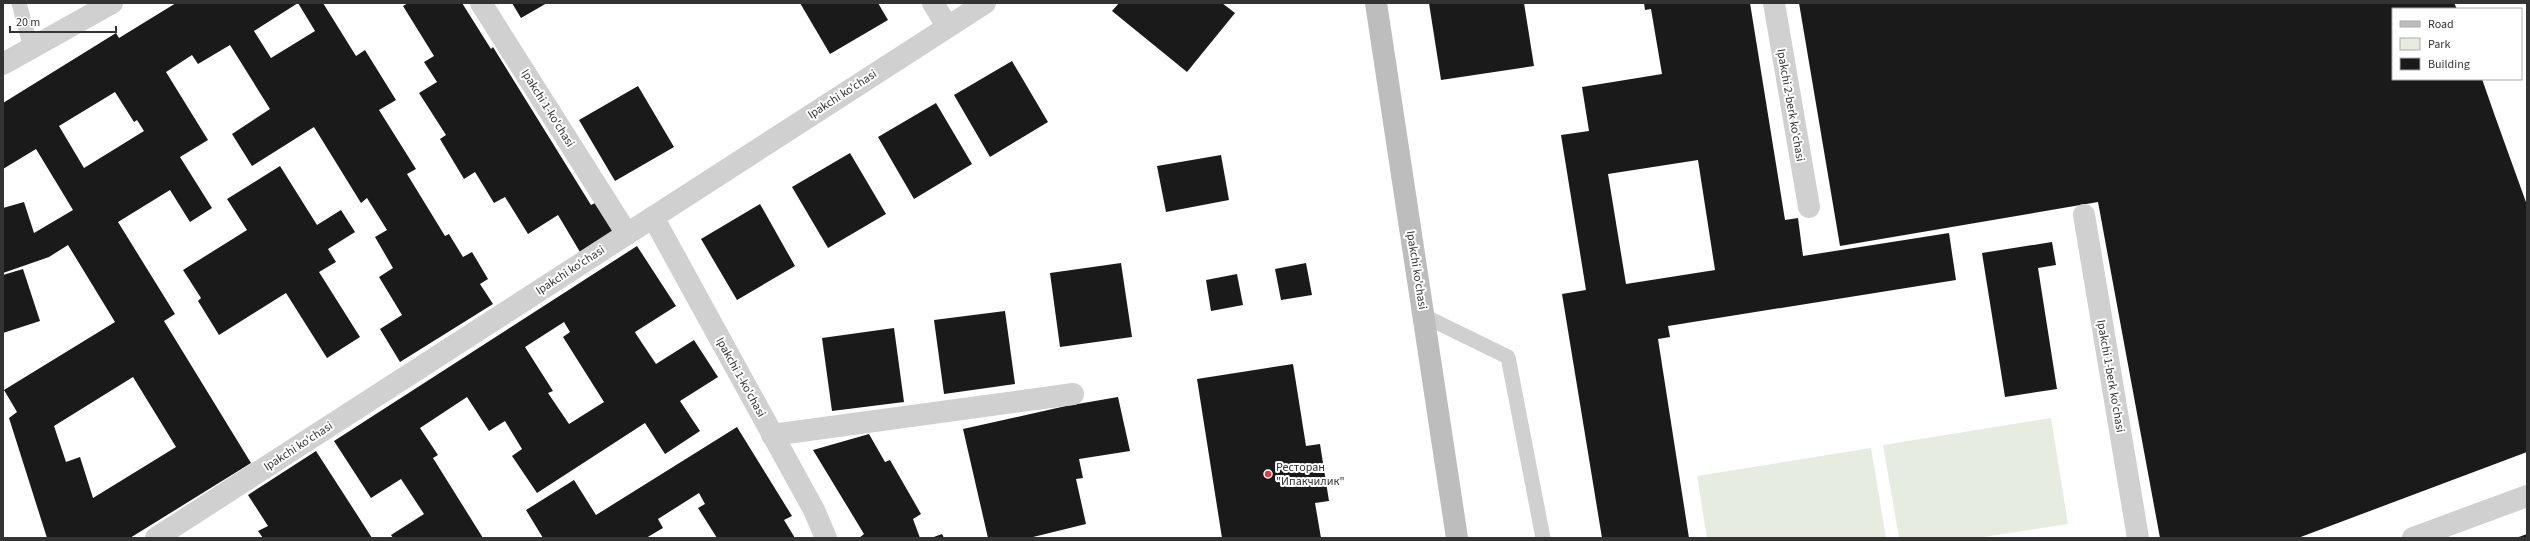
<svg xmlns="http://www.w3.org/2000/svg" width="2530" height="541" font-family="'Source Sans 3',sans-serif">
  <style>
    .green { fill: #e6ecdf }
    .building { fill: #1a1a1a; fill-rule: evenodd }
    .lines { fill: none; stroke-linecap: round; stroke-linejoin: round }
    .service { stroke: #d0d0d0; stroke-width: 15 }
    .minor { stroke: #d0d0d0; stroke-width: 22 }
    .secondary { stroke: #bdbdbd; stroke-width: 22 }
    .poi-dot { fill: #e63946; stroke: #fff; stroke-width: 1.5 }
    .labels { text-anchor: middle; stroke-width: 4; stroke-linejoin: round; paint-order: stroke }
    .street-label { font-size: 12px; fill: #333; stroke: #fff }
    .poi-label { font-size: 12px; fill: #333; stroke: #fff; text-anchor: start }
  </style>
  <rect width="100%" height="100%" fill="#fff"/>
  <g class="green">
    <path d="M 2051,418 L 2068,524 L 1977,538 L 1899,538 L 1883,445 Z"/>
    <path d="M 1871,448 L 1886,538 L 1707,538 L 1697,476 Z"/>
  </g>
  <g class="building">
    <path d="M 176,3 L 323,3 L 356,56 L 365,50 L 396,100 L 379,110 L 416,169 L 407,174 L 445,236 L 449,234 L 463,257 L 472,252 L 488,279 L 480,284 L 493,304 L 400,362 L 380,329 L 402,315 L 379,277 L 393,268 L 375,237 L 387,230 L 367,198 L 361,203 L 314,127 L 252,166 L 232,134 L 270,109 L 230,45 L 198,64 L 192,55 L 166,72 L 208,140 L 180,157 L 212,208 L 190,222 L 170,190 L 118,222 L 175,314 L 164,321 L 251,463 L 130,538 L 47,538 L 9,418 L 17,412 L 4,390 L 115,322 L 68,245 L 49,257 L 3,273 L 3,208 L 24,202 L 34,233 L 73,210 L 36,149 L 3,169 L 3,103 L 116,33 L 119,38 ZM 298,3 L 315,31 L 271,58 L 254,31 ZM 115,92 L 134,122 L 137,120 L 144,131 L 84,168 L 59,126 ZM 133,377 L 176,447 L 93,498 L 80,457 L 66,462 L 54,426 Z"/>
    <path d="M 408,3 L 462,3 L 491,49 L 493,47 L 591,205 L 597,202 L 615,230 L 580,252 L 558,215 L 528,234 L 505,197 L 494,203 L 475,172 L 464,179 L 440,139 L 446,135 L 419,93 L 437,82 L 424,62 L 434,56 L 403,6 Z"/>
    <path d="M 512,3 L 547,3 L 521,18 Z"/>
    <path d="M 800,3 L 878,3 L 888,20 L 830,54 Z"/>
    <path d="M 1119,3 L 1222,3 L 1235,13 L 1187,72 L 1112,11 Z"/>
    <path d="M 1429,3 L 1524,3 L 1534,66 L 1441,80 Z"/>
    <path d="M 1644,3 L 1750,3 L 1785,220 L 1798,218 L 1803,256 L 1949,233 L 1956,280 L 1668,326 L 1670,337 L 1658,339 L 1689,538 L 1602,538 L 1562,294 L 1586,290 L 1561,135 L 1589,131 L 1582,87 L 1662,74 L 1651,9 L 1645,10 ZM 1698,160 L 1715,270 L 1626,284 L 1608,174 Z"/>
    <path d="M 1799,3 L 2454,3 L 2457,9 L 2393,9 L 2393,79 L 2482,79 L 2496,119 L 2527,205 L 2527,452 L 2298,538 L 2160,538 L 2098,202 L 1840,246 Z"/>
    <path d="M 1012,61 L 1048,122 L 990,157 L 954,95 Z"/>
    <path d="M 638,86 L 674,147 L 615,181 L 579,120 Z"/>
    <path d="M 936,103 L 972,164 L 914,199 L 878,137 Z"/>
    <path d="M 850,153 L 886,214 L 828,248 L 792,187 Z"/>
    <path d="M 1221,155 L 1229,200 L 1166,212 L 1157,166 Z"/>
    <path d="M 280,166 L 317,225 L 341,210 L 355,232 L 328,249 L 336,262 L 319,272 L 360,337 L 327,358 L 286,293 L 219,335 L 198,301 L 201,298 L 183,270 L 247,230 L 227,199 Z"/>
    <path d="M 760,204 L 795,266 L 737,300 L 701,239 Z"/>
    <path d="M 2052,242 L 2056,265 L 2038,268 L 2057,389 L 2005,397 L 1982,253 Z"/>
    <path d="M 637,246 L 676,306 L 635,332 L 636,334 L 656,364 L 694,340 L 718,377 L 680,401 L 700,431 L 665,454 L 645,423 L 537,493 L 512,456 L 522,449 L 505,421 L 489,431 L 467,397 L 420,428 L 438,455 L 433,458 L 483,538 L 393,538 L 391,535 L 424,514 L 401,479 L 371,498 L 334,441 ZM 564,322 L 570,332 L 563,337 L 604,402 L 569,424 L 548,393 L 553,391 L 525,347 Z"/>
    <path d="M 1121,263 L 1132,337 L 1060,347 L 1050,273 Z"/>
    <path d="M 1306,263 L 1312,295 L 1281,300 L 1275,269 Z"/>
    <path d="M 23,269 L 40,321 L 3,333 L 3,275 Z"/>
    <path d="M 1237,274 L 1243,305 L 1211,311 L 1206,280 Z"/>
    <path d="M 1005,311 L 1015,384 L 944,394 L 934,320 Z"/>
    <path d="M 894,328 L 904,402 L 832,411 L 822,338 Z"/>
    <path d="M 1293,364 L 1306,446 L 1320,444 L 1329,501 L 1315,503 L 1321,538 L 1222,538 L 1197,379 Z"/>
    <path d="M 1118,397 L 1130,451 L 1079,459 L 1083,478 L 1076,479 L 1086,524 L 1029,538 L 988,538 L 963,429 L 1066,406 Z"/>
    <path d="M 737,427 L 792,516 L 784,520 L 795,538 L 717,538 L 698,508 L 705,504 L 699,493 L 658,519 L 663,528 L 646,538 L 543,538 L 526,510 L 574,480 L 596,515 Z"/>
    <path d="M 869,434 L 885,462 L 890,460 L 921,514 L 913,519 L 920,538 L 859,538 L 864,534 L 813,450 Z"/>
    <path d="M 316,451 L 356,513 L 372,538 L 263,538 L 258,531 L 268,526 L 248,495 Z"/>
    <path d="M 942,534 L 944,538 L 931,538 Z"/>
    <path d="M 2527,534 L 2527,538 L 2516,538 Z"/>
  </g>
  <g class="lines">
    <g class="service">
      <path d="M 19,3 L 31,48"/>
      <path d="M 1424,316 L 1508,357 L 1543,538"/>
    </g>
    <g class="minor">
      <path d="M 481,3 L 627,234"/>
      <path d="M 933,3 L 947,26"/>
      <path d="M 1774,3 L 1809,207"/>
      <path d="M 3,64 L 112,3"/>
      <path d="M 2084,215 L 2138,538"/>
      <path d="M 653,217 L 814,510 L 826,538"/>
      <path d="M 772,435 L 1073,394"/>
      <path d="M 156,538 L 985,3"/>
      <path d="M 2413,538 L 2527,496"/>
    </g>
    <path class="secondary" d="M 1376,3 L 1457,538"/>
  </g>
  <circle class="poi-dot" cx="1268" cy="474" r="4"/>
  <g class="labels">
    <g class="street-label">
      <text transform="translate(842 94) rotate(-33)" y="4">Ipakchi ko'chasi</text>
      <text transform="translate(1791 105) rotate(80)" y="4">Ipakchi 2-berk ko'chasi</text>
      <text transform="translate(548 108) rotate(58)" y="4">Ipakchi 1-ko'chasi</text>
      <text transform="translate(570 270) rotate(-33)" y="4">Ipakchi ko'chasi</text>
      <text transform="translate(1417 270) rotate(81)" y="4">Ipakchi ko'chasi</text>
      <text transform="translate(2111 376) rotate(80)" y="4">Ipakchi 1-berk ko'chasi</text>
      <text transform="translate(741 377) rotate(61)" y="4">Ipakchi 1-ko'chasi</text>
      <text transform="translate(298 446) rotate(-33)" y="4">Ipakchi ko'chasi</text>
    </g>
    <g class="poi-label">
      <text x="1276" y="471">Ресторан<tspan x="1276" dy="14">"Ипакчилик"</tspan></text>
    </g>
  </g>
  <rect width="2530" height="541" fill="none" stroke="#333333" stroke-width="8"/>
  <rect x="2392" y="8" width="130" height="72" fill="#ffffff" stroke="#adadad"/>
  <rect x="2400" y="21" width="20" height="6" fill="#bdbdbd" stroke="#adadad"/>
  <text x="2428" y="28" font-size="12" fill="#333333">Road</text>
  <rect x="2400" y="38" width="20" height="12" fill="#e6ecdf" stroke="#adadad"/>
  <text x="2428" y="48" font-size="12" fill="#333333">Park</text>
  <rect x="2400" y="58" width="20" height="12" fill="#1a1a1a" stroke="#adadad"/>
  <text x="2428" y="68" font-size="12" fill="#333333">Building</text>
  <path d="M10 26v6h106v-6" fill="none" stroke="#333333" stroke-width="2"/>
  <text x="16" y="26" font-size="12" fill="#333333" stroke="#ffffff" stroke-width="3" paint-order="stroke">20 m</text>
</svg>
